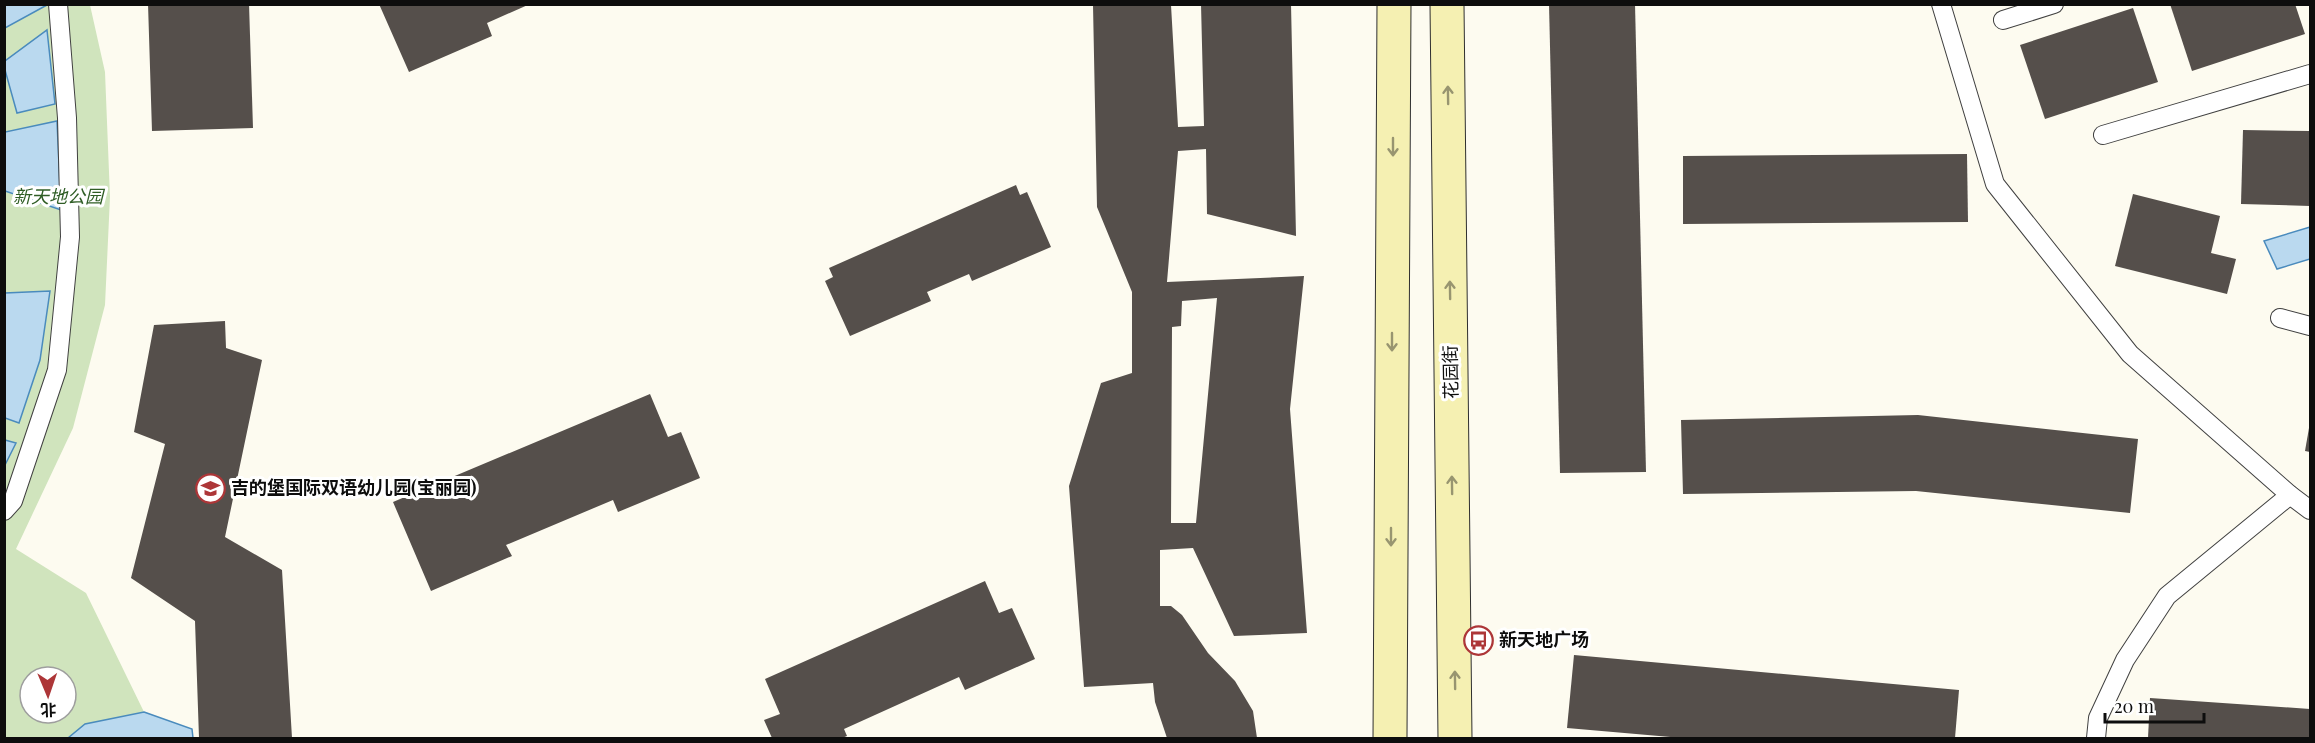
<svg xmlns="http://www.w3.org/2000/svg" width="2315" height="743" font-family="'Playfair Display','Noto Sans SC',serif">
  <style>
    .green { fill: #d0e4bd; fill-rule: evenodd }
    .water { fill: #bad9ef; stroke: #4a8bbd; stroke-width: 1.5 }
    .building { fill: #554f4b; fill-rule: evenodd }
    .lines { fill: none; stroke-linecap: round; stroke-linejoin: round }
    .service-casing { stroke: #404040; stroke-width: 20 }
    .secondary-casing { stroke: #2f2f2f; stroke-width: 35 }
    .service { stroke: #fff; stroke-width: 18 }
    .secondary { stroke: #f5f0b2; stroke-width: 33 }
    .oneway { stroke: #989570 }
    .labels { text-anchor: middle; stroke-width: 6; stroke-linejoin: round; paint-order: stroke }
    .park-label { font-size: 18px; font-style: italic; fill: #2f5d25; stroke: #fff }
    .street-label { font-size: 18px; fill: #0d0d0d; stroke: #fff }
    .poi-label { font-size: 18px; font-weight: bold; fill: #0d0d0d; stroke: #fff; text-anchor: start }
  </style>
  <rect width="100%" height="100%" fill="#fdfbf0"/>
  <path class="green" d="M 4,5 L 90,5 L 105,72 L 110,197 L 105,305 L 73,428 L 16,549 L 86,593 L 144,712 L 192,729 L 193,738 L 5,738 ZM 30,677 L 66,677 L 66,713 L 30,713 Z"/>
  <g class="water">
    <path d="M 5,4 L 47,4 L 47,5 L 5,28 Z"/>
    <path d="M 47,30 L 55,104 L 17,113 L 5,70 L 5,61 Z"/>
    <path d="M 57,121 L 61,210 L 5,191 L 5,132 Z"/>
    <path d="M 2310,227 L 2310,259 L 2277,269 L 2264,241 Z"/>
    <path d="M 50,291 L 40,360 L 19,423 L 5,418 L 5,293 Z"/>
    <path d="M 5,440 L 16,443 L 5,465 L 4,440 Z"/>
    <path d="M 144,712 L 192,729 L 193,738 L 68,738 L 85,724 Z"/>
  </g>
  <g class="building">
    <path d="M 148,4 L 249,4 L 253,128 L 152,131 Z"/>
    <path d="M 379,4 L 530,4 L 487,23 L 492,36 L 409,72 Z"/>
    <path d="M 1201,4 L 1291,4 L 1296,236 L 1207,214 L 1206,149 L 1178,151 L 1167,282 L 1304,276 L 1290,409 L 1307,633 L 1234,636 L 1193,548 L 1160,550 L 1160,606 L 1171,606 L 1182,615 L 1208,653 L 1235,681 L 1253,711 L 1257,738 L 1167,738 L 1155,702 L 1153,683 L 1084,687 L 1069,486 L 1101,383 L 1132,373 L 1132,292 L 1097,207 L 1093,5 L 1171,5 L 1178,127 L 1204,126 ZM 1217,298 L 1196,523 L 1171,523 L 1172,327 L 1181,326 L 1182,301 Z"/>
    <path d="M 1549,4 L 1635,4 L 1646,472 L 1560,473 Z"/>
    <path d="M 2170,4 L 2295,4 L 2305,34 L 2192,71 Z"/>
    <path d="M 2133,8 L 2158,82 L 2045,119 L 2020,45 Z"/>
    <path d="M 2243,130 L 2310,131 L 2310,206 L 2241,204 Z"/>
    <path d="M 1967,154 L 1968,222 L 1683,224 L 1683,156 Z"/>
    <path d="M 1016,185 L 1020,195 L 1027,192 L 1051,247 L 972,281 L 969,274 L 927,292 L 931,301 L 850,336 L 825,281 L 833,277 L 829,268 Z"/>
    <path d="M 2133,194 L 2220,216 L 2211,253 L 2236,259 L 2227,294 L 2115,266 Z"/>
    <path d="M 225,321 L 226,348 L 262,360 L 225,537 L 282,570 L 292,738 L 199,738 L 195,621 L 131,578 L 165,444 L 134,432 L 154,325 Z"/>
    <path d="M 650,394 L 668,437 L 681,432 L 700,478 L 618,512 L 613,500 L 506,545 L 512,556 L 431,591 L 393,502 Z"/>
    <path d="M 1918,415 L 2138,439 L 2130,513 L 1916,491 L 1683,494 L 1681,420 Z"/>
    <path d="M 2309,428 L 2310,429 L 2310,452 L 2305,451 Z"/>
    <path d="M 985,581 L 999,613 L 1012,608 L 1035,659 L 965,690 L 959,677 L 844,729 L 847,736 L 842,738 L 772,738 L 764,720 L 780,714 L 765,679 Z"/>
    <path d="M 1574,655 L 1959,690 L 1955,738 L 1682,738 L 1567,728 Z"/>
    <path d="M 2150,698 L 2310,709 L 2310,738 L 2148,738 Z"/>
  </g>
  <g class="lines">
    <defs>
      <g id="service">
        <path d="M 1941,4 L 1995,184 L 2130,354 L 2290,495 L 2310,510"/>
        <path d="M 2003,20 L 2054,4"/>
        <path d="M 2103,135 L 2310,74"/>
        <path d="M 2280,318 L 2310,326"/>
        <path d="M 4,511 L 13,501 L 57,370 L 70,237 L 67,118 L 58,4"/>
        <path d="M 2096,738 L 2098,718 L 2125,660 L 2167,596 L 2290,495"/>
      </g>
      <g id="secondary">
        <path d="M 1447,4 L 1455,738"/>
        <path d="M 1390,738 L 1394,4"/>
      </g>
    </defs>
    <use href="#service" class="service-casing"/>
    <use href="#secondary" class="secondary-casing"/>
    <use href="#service" class="service"/>
    <use href="#secondary" class="secondary"/>
  </g>
  <defs><path id="oneway-shaft" d="M-6 0H5M1.5-3L5.5 0L1.5 3" fill="none" stroke-width="1.6" stroke-linecap="round" stroke-linejoin="round" transform="scale(1.5)"/></defs>
  <g class="oneway">
    <use href="#oneway-shaft" transform="translate(1448 95) rotate(-91)"/>
    <use href="#oneway-shaft" transform="translate(1393 147) rotate(90)"/>
    <use href="#oneway-shaft" transform="translate(1450 290) rotate(-91)"/>
    <use href="#oneway-shaft" transform="translate(1392 342) rotate(90)"/>
    <use href="#oneway-shaft" transform="translate(1452 485) rotate(-91)"/>
    <use href="#oneway-shaft" transform="translate(1391 537) rotate(90)"/>
    <use href="#oneway-shaft" transform="translate(1455 680) rotate(-91)"/>
  </g>
  <defs>
    <symbol id="school-ring" viewBox="-11 -11 22 22"><circle r="9.5" fill="#fff" stroke="#ad3638" stroke-width="1.5"/><path d="M0-5L7-2L0 1L-7-2ZM-4 1L0 2.5L4 1V4Q0 6-4 4Z" fill="#ad3638"/></symbol>
    <symbol id="bus-ring" viewBox="-11 -11 22 22"><circle r="9.5" fill="#fff" stroke="#ad3638" stroke-width="1.5"/><path d="M-5-6H5V4H4V6H2V4H-2V6H-4V4H-5ZM-3.5-4V0h7V-4ZM-3.5 1.2v1.5H-2V1.2ZM2 1.2v1.5H3.5V1.2Z" fill="#ad3638"/></symbol>
  </defs>
  <g fill-rule="evenodd">
    <use href="#school-ring" x="194" y="472" width="33" height="33"/>
    <use href="#bus-ring" x="1462" y="624" width="33" height="33"/>
  </g>
  <g class="labels">
    <g class="park-label">
      <text x="58" y="203">新天地公园</text>
    </g>
    <g class="street-label">
      <text transform="translate(1451 372) rotate(-91)" y="6">花园街</text>
    </g>
    <g class="poi-label">
      <text x="231" y="494">吉的堡国际双语幼儿园(宝丽园)</text>
      <text x="1499" y="646">新天地广场</text>
    </g>
  </g>
  <rect width="2315" height="743" fill="none" stroke="#0d0d0d" stroke-width="12"/>
  <g transform="translate(48 695) rotate(178)"><circle r="28" fill="#ffffff" stroke="#9e9e9e" stroke-width="1.5"/>
  <path d="M0-4.5L10 22L0 15L-10 22Z" fill="#ad3638"/>
  <text y="-9" font-size="16" font-weight="bold" text-anchor="middle" fill="#0d0d0d">北</text>
  </g>
  <path d="M2105 713v9h99v-9" fill="none" stroke="#0d0d0d" stroke-width="3"/>
  <text x="2114" y="713" font-size="18" fill="#0d0d0d" stroke="#ffffff" stroke-width="4.5" paint-order="stroke">20 m</text>
</svg>
